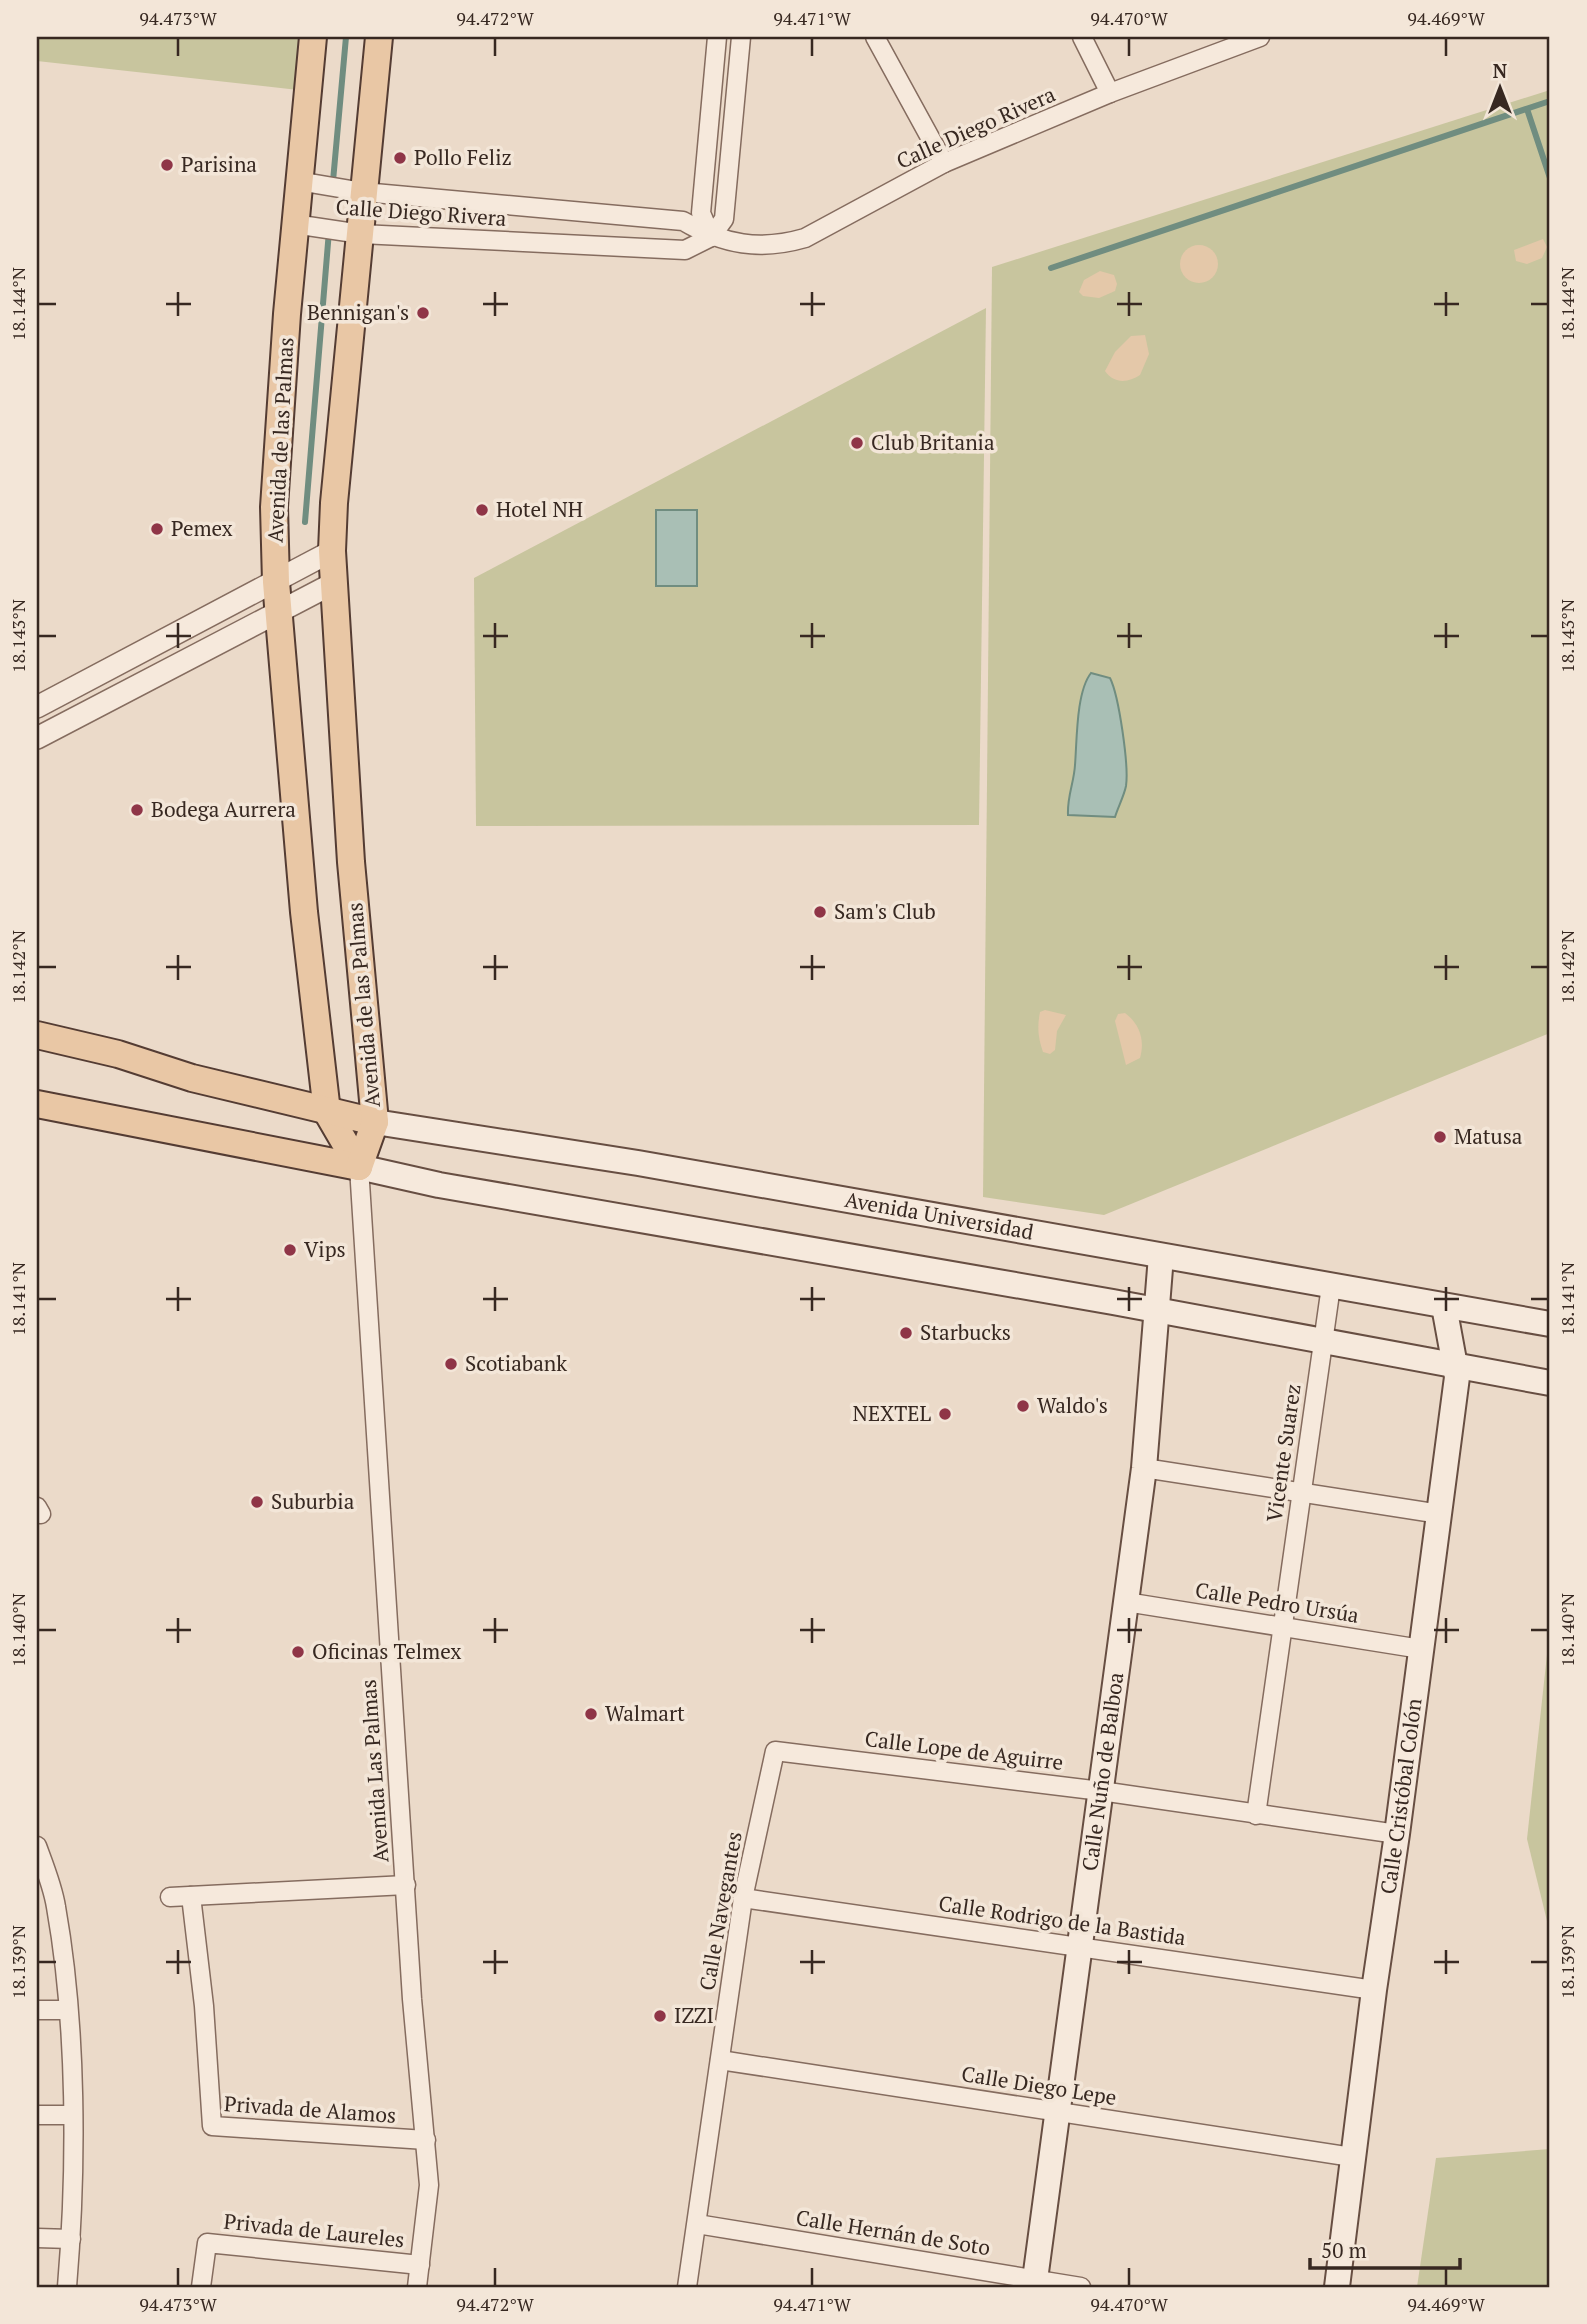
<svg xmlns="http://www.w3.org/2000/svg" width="1587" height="2324" font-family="'PT Serif',serif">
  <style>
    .green { fill: #c8c59e }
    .sand { fill: #e4c8a9 }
    .water { fill: #a9bfb5; stroke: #708d80; stroke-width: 2 }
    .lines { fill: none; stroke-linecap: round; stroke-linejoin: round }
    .stream { stroke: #708d80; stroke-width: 6 }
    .minor-casing { stroke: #856c5f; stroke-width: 21 }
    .tertiary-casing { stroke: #856c5f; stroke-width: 24 }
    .secondary-casing { stroke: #674e42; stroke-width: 28 }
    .primary-casing { stroke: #543c33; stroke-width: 30 }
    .minor { stroke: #f6e9dc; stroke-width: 18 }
    .tertiary { stroke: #f6e9dc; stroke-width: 21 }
    .secondary { stroke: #f6e9dc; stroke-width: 24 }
    .primary { stroke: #e9c7a5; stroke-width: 26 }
    .ticks { fill: none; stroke: #372821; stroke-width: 2.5 }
    .poi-dot { fill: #8f3547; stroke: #f3e6d8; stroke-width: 2.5 }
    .labels { text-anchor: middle; stroke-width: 7; stroke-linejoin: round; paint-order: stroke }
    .street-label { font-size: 21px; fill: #372821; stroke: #f3e6d8 }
    .poi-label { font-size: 21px; fill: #372821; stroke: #f3e6d8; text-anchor: start }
    .neatline { fill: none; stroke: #372821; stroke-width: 2.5 }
    .ticks-label { font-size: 18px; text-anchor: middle; fill: #372821 }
  </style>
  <rect width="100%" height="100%" fill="#ebdac9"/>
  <g class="green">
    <path d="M 37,37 L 313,37 L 307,91 L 37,61 Z"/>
    <path d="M 1550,90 L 1550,1033 L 1104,1215 L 983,1197 L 992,267 Z"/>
    <path d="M 986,308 L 979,825 L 476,826 L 474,578 Z"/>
    <path d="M 1550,1627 L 1550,1921 L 1547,1921 L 1527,1839 Z"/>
    <path d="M 1550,2149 L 1550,2287 L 1417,2287 L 1436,2158 Z"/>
  </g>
  <g class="sand">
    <path d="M 1543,239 L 1547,247 L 1542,258 L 1527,264 L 1516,261 L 1514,250 Z"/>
    <circle cx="1199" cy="264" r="19"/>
    <path d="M 1100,271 L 1114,275 L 1117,284 L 1115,291 L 1099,298 L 1083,296 L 1079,292 L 1084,280 Z"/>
    <path d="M 1145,335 L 1149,354 L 1140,375 C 1128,383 1114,384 1105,371 L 1115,352 L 1131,336 Z"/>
    <path d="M 1045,1010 L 1066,1015 L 1057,1031 L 1055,1050 L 1050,1054 L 1043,1052 C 1038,1038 1037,1027 1040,1012 Z"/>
    <path d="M 1125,1013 C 1140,1024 1145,1041 1140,1058 L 1126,1065 L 1115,1021 L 1118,1014 Z"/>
  </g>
  <g class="water">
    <rect x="656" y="510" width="41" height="76"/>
    <path d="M 1091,673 L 1110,678 C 1119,696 1129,766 1126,786 C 1124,796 1118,807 1115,817 L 1068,815 C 1067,796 1074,783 1075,765 C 1077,741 1076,692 1091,673 Z"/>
  </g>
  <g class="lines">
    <g class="stream">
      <path d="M 1527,109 L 1550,178"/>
      <path d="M 333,181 L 346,37"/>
      <path d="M 1051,268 L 1550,101"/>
      <path d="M 305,522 L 329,231"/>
    </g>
    <defs>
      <g id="minor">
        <path d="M 875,37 L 944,163"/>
        <path d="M 1082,37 L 1110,93"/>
        <path d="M 298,181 L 363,192 L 683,221 C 724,245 760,251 805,238 L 944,163 L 1110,93 L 1260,37"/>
        <path d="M 294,224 L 361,234 L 685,250 L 711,237"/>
        <path d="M 711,237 L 724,219 L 741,37"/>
        <path d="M 711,237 L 701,213 L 717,37"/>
        <path d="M 359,1167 L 412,1999 L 429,2185 L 417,2287"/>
        <path d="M 1144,1468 L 1440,1514"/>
        <path d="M 37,1507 L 41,1514"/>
        <path d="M 1126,1602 L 1421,1649"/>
        <path d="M 1256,1815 L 1331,1286"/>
        <path d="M 37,1846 C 44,1865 53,1887 56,1907 C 77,2025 77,2168 67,2287"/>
        <path d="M 191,1896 L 204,2006 L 212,2126 L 426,2140"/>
        <path d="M 170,1897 L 406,1885"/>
        <path d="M 743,1898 L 1374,1990"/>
        <path d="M 37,2010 L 67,2010"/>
        <path d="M 720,2060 L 1352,2157"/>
        <path d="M 37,2115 L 72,2115"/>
        <path d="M 697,2224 L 1081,2287"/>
        <path d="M 37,2238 L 71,2239"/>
        <path d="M 201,2287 L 207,2243 L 420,2265"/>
        <path d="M 687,2287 L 743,1898 L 775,1751 L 1101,1791 L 1397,1834"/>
      </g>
      <g id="tertiary">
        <path d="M 37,707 L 332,551"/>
        <path d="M 37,738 L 334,583"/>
      </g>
      <g id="secondary">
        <path id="s1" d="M 375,1122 L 638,1163 L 1550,1324"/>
        <path d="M 359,1167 L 439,1185 L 1113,1302 L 1550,1383"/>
        <path id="s2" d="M 1034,2287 L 1144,1468 L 1161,1256"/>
        <path id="s3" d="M 1337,2287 L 1374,1990 L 1397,1834 L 1457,1377 L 1444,1306"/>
      </g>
      <g id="primary">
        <path d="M 313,37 L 287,314 L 274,507 L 276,582 L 304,912 L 327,1112 L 359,1167"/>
        <path d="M 37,1035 L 118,1054 L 192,1078 L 375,1122"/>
        <path d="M 37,1104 L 359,1167"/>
        <path d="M 359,1167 L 375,1122 L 351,862 L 332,551 L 334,503 L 379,37"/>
      </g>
    </defs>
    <use href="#minor" class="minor-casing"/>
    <use href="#tertiary" class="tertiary-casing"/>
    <use href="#secondary" class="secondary-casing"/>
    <use href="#primary" class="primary-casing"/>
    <use href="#minor" class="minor"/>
    <use href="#tertiary" class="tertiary"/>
    <use href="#secondary" class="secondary"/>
    <use href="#primary" class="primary"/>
  </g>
  <path class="ticks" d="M 178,38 L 178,56M 495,38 L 495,56M 812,38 L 812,56M 1129,38 L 1129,56M 1446,38 L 1446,56M 178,292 L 178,316M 495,292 L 495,316M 812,292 L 812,316M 1129,292 L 1129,316M 1446,292 L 1446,316M 38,304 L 56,304M 166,304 L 191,304M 483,304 L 508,304M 800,304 L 825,304M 1117,304 L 1142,304M 1434,304 L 1459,304M 1531,304 L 1548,304M 178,623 L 178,648M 495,623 L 495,648M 812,623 L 812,648M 1129,623 L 1129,648M 1446,623 L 1446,648M 38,636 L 56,636M 166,636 L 191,636M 483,636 L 508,636M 800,636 L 825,636M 1117,636 L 1142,636M 1434,636 L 1459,636M 1531,636 L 1548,636M 178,955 L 178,980M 495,955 L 495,980M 812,955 L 812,980M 1129,955 L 1129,980M 1446,955 L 1446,980M 38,967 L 56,967M 166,967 L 191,967M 483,967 L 508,967M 800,967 L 825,967M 1117,967 L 1142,967M 1434,967 L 1459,967M 1531,967 L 1548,967M 178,1287 L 178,1311M 495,1287 L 495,1311M 812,1287 L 812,1311M 1129,1287 L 1129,1311M 1446,1287 L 1446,1311M 38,1299 L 56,1299M 166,1299 L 191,1299M 483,1299 L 508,1299M 800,1299 L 825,1299M 1117,1299 L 1142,1299M 1434,1299 L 1459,1299M 1531,1299 L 1548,1299M 178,1618 L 178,1643M 495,1618 L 495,1643M 812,1618 L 812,1643M 1129,1618 L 1129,1643M 1446,1618 L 1446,1643M 38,1630 L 56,1630M 166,1630 L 191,1630M 483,1630 L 508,1630M 800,1630 L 825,1630M 1117,1630 L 1142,1630M 1434,1630 L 1459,1630M 1531,1630 L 1548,1630M 178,1950 L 178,1974M 495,1950 L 495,1974M 812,1950 L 812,1974M 1129,1950 L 1129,1974M 1446,1950 L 1446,1974M 38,1962 L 56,1962M 166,1962 L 191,1962M 483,1962 L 508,1962M 800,1962 L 825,1962M 1117,1962 L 1142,1962M 1434,1962 L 1459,1962M 1531,1962 L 1548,1962M 178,2268 L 178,2286M 495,2268 L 495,2286M 812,2268 L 812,2286M 1129,2268 L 1129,2286M 1446,2268 L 1446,2286"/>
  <g class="poi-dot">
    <circle cx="400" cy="158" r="7"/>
    <circle cx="167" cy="165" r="7"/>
    <circle cx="423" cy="313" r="7"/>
    <circle cx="857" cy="443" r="7"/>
    <circle cx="482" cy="510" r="7"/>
    <circle cx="157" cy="529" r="7"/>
    <circle cx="137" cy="810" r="7"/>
    <circle cx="820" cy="912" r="7"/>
    <circle cx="1440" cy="1137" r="7"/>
    <circle cx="290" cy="1250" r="7"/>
    <circle cx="906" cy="1333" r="7"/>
    <circle cx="451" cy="1364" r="7"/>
    <circle cx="1023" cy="1406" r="7"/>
    <circle cx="945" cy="1414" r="7"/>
    <circle cx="257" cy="1502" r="7"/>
    <circle cx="298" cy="1652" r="7"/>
    <circle cx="591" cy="1714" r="7"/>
    <circle cx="660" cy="2016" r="7"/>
  </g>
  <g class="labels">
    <g class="street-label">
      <text transform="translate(976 128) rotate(-24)" y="7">Calle Diego Rivera</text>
      <text transform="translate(421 213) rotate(4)" y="7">Calle Diego Rivera</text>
      <text transform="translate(281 440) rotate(-87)" y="7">Avenida de las Palmas</text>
      <text transform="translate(364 1005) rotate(-95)" y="7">Avenida de las Palmas</text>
      <text dy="7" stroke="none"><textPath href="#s1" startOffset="572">Avenida Universidad</textPath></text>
      <text transform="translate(1284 1453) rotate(-82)" y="7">Vicente Suarez</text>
      <text transform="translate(1277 1603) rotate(9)" y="7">Calle Pedro Ursúa</text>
      <text transform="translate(964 1751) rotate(7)" y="7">Calle Lope de Aguirre</text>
      <text transform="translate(375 1771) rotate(-94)" y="7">Avenida Las Palmas</text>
      <text dy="7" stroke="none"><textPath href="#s2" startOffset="520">Calle Nuño de Balboa</textPath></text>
      <text dy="7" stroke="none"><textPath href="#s3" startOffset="495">Calle Cristóbal Colón</textPath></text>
      <text transform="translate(721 1911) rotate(-80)" y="7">Calle Navegantes</text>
      <text transform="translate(1062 1921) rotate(8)" y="7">Calle Rodrigo de la Bastida</text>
      <text transform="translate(1039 2086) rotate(9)" y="7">Calle Diego Lepe</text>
      <text transform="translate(310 2110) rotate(4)" y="7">Privada de Alamos</text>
      <text transform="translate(314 2231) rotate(6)" y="7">Privada de Laureles</text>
      <text transform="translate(893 2233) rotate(9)" y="7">Calle Hernán de Soto</text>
    </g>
    <g class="poi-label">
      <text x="414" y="165">Pollo Feliz</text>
      <text x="181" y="172">Parisina</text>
      <text x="409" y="320" text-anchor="end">Bennigan's</text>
      <text x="871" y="450">Club Britania</text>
      <text x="496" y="517">Hotel NH</text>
      <text x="171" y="536">Pemex</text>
      <text x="151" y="817">Bodega Aurrera</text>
      <text x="834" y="919">Sam's Club</text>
      <text x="1454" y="1144">Matusa</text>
      <text x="304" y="1257">Vips</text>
      <text x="920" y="1340">Starbucks</text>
      <text x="465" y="1371">Scotiabank</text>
      <text x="1037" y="1413">Waldo's</text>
      <text x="931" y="1421" text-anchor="end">NEXTEL</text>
      <text x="271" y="1509">Suburbia</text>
      <text x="312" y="1659">Oficinas Telmex</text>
      <text x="605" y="1721">Walmart</text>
      <text x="674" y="2023">IZZI</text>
    </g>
  </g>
  <rect width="1587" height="2324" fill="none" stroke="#f3e6d8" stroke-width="77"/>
  <g transform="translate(1500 88)" stroke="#f3e6d8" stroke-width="5" paint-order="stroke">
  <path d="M0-5L12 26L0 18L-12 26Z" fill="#372821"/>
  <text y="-10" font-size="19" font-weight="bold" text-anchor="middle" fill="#372821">N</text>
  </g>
  <path d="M1310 2258v10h150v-10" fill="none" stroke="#372821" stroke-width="3.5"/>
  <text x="1321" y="2258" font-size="21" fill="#372821" stroke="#f3e6d8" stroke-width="5" paint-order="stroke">50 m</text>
  <rect x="38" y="38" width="1510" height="2248" class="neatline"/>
  <g class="ticks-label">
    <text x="178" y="25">94.473°W</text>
    <text x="495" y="25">94.472°W</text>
    <text x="812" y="25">94.471°W</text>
    <text x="1129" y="25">94.470°W</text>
    <text x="1446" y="25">94.469°W</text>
    <text transform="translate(19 304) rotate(-90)" y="6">18.144°N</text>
    <text transform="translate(1568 304) rotate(-90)" y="6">18.144°N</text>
    <text transform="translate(19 636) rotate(-90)" y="6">18.143°N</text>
    <text transform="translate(1568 636) rotate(-90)" y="6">18.143°N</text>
    <text transform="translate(19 967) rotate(-90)" y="6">18.142°N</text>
    <text transform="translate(1568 967) rotate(-90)" y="6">18.142°N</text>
    <text transform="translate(19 1299) rotate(-90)" y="6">18.141°N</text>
    <text transform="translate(1568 1299) rotate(-90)" y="6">18.141°N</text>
    <text transform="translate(19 1630) rotate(-90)" y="6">18.140°N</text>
    <text transform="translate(1568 1630) rotate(-90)" y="6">18.140°N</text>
    <text transform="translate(19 1962) rotate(-90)" y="6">18.139°N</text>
    <text transform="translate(1568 1962) rotate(-90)" y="6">18.139°N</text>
    <text x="178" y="2311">94.473°W</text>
    <text x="495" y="2311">94.472°W</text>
    <text x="812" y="2311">94.471°W</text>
    <text x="1129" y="2311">94.470°W</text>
    <text x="1446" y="2311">94.469°W</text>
  </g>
</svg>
